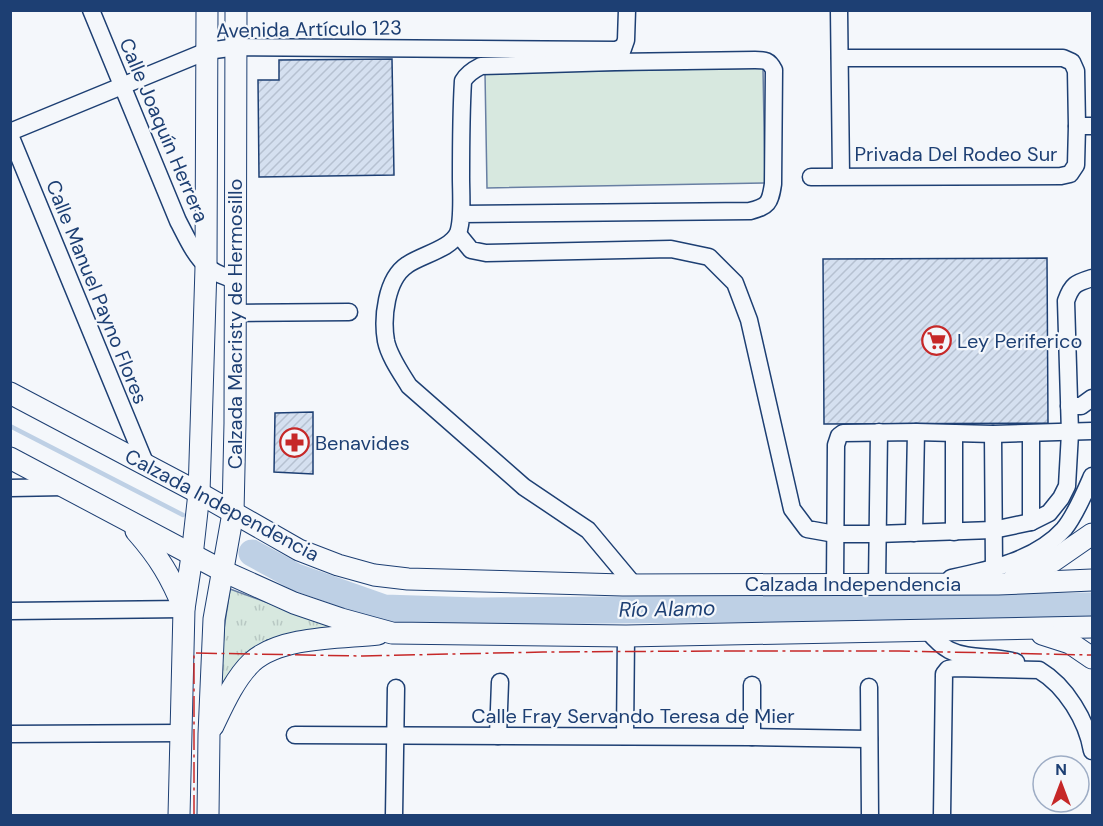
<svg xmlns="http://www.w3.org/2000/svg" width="1103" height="826" font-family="'DM Sans',sans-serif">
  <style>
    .grass { fill: #d7e8df; stroke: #687fa3; stroke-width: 1.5 }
    .park { fill: url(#park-tufts); stroke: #687fa3; stroke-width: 1.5 }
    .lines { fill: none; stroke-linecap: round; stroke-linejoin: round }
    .stream { stroke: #bed0e5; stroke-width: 4.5 }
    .river { stroke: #bed0e5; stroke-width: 27 }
    .building { fill: url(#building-hatch); stroke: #1d3f73; stroke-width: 1.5 }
    .minor-casing { stroke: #1d3f73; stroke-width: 19 }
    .major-casing { stroke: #1d3f73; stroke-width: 23 }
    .minor { stroke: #f4f7fb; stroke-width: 16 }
    .major { stroke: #f4f7fb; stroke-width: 21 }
    .power { stroke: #c62828; stroke-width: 1.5; stroke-dasharray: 21 4.5 3 4.5; stroke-linecap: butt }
    .labels { text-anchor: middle; stroke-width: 4.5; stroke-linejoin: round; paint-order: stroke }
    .street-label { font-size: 20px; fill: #1d3f73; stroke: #f4f7fb }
    .poi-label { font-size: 20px; fill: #1d3f73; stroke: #f4f7fb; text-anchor: start }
    .water-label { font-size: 21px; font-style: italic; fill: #1d3f73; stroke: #f4f7fb }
  </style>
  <defs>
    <pattern id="park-tufts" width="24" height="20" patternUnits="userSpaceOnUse" patternTransform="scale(1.5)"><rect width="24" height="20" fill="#d7e8df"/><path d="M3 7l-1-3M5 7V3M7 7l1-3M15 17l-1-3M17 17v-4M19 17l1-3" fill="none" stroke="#b8c8c3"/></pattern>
    <pattern id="building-hatch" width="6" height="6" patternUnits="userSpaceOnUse" patternTransform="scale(1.5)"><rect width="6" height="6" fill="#d5e0f0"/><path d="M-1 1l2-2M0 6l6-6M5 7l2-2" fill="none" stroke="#b6c1d1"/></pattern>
  </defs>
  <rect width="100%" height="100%" fill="#f4f7fb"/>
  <path class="grass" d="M 763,68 L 765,183 L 487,188 L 485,73 Z"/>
  <path class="park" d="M 230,589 L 342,630 L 267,640 L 220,695 L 224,629 Z"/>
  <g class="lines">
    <path class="stream" d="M 10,426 L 183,515"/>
    <path class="river" d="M 252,553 L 296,577 L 384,608 L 478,611 L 1092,606"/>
  </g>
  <g class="building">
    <path d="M 392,59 L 394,175 L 259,177 L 258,80 L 279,80 L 279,60 Z"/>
    <path d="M 1047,258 L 1048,423 L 824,424 L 823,259 Z"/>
    <path d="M 313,412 L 313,474 L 274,472 L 275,413 Z"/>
  </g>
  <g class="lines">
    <defs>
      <g id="minor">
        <path d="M 91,10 L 178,221 C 186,236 195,257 208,267 C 215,274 225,276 234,280"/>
        <path d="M 839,10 L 841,176"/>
        <path d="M 620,57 L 626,40 L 627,10"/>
        <path d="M 1077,126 L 1092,126"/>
        <path d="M 10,132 L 207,51 L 237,47 L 616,50 L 623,47"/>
        <path d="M 10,135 L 146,465"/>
        <path d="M 811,177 L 1061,176 L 1070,174 L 1076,165 L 1077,126 L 1076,71 L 1072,62 L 1063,58 L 840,58"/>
        <path d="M 461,214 L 750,211 C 768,206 770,204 773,184 L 774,70 C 769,60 765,60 755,60 L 615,62 L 481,66 C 473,70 467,74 463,81 C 461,114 461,146 461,178 C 461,193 463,220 458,233 C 451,249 421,255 407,265 C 386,279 382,318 386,341 C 389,356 401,373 409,386 L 524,487 L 588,530 L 634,585"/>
        <path d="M 458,234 L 471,250 L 486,253 L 671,249 L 709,257 L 735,283 L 749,320 L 792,509 L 807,529 L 835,534 L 877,534 L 993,530 L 1031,522 L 1049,513 L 1061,498 L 1067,486 L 1070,433 L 1066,301 C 1072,284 1076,283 1092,278"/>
        <path d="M 235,313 L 349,312"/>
        <path d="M 1069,406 L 1081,406 L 1092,398"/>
        <path d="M 954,433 L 954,532"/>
        <path d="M 993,434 L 994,568"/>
        <path d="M 10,488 L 64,487"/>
        <path d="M 1031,522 L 1031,433"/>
        <path d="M 914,533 L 916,432"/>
        <path d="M 951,578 C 990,570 1036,560 1064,529 C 1075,516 1085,492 1092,476"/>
        <path d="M 835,584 L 836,445 L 839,436 L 843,433 L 916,432 L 993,434 L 1092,431"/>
        <path d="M 877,584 L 879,432"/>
        <path d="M 10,611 L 184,609"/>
        <path d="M 927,630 C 933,637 940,645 949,650 C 969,660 994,655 1016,662"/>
        <path d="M 752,685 L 752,737"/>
        <path d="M 869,687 L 870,816"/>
        <path d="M 10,734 L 180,733"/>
        <path d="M 295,735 L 752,737 L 869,739"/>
        <path d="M 498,736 L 500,682"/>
        <path d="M 625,736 L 626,636"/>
        <path d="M 394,816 L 396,688"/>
        <path d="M 942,816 L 944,674 L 948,669 L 954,668 L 1039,670 C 1066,686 1087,721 1092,751"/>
      </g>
      <g id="major">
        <path d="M 10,393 L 199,493 L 299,550 L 338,565 L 374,575 L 408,579 L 623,585 L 998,584 L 1092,580"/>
        <path d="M 10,458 L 223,571 L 294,603 L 341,619 L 392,633 L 626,636 L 1092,627"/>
        <path d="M 136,531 C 159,557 171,577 184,609"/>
        <path d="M 1015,577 L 1053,561 L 1092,534"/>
        <path d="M 1042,634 L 1070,643 L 1092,658"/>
        <path d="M 213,726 C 223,705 235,678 252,662 C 281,636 341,638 378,634"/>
        <path d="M 179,816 L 184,609 L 192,556 L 199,493 L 206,267 L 207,10"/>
        <path d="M 208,816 L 209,734 L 214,619 L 233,513 L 235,423 L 236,10"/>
      </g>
    </defs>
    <use href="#minor" class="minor-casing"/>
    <use href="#major" class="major-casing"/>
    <use href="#minor" class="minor"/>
    <use href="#major" class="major"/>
    <path class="power" d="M 194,816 L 194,653 L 363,656 L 543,652 L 717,651 L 899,651 L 1092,655"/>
  </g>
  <defs>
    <symbol id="supermarket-ring" viewBox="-11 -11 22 22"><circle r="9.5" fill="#f4f7fb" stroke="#c62828" stroke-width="1.5"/><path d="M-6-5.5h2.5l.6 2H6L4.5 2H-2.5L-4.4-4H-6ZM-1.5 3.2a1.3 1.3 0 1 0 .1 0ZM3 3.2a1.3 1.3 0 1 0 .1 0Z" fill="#c62828"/></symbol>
    <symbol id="pharmacy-ring" viewBox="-11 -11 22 22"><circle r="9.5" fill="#f4f7fb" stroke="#c62828" stroke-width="1.5"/><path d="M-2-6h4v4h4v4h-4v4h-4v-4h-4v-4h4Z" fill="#c62828"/></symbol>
  </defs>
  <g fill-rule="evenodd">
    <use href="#supermarket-ring" x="920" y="324" width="33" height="33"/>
    <use href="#pharmacy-ring" x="278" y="426" width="33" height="33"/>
  </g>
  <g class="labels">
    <g class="street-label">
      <text transform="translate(309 29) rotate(-1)" y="7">Avenida Artículo 123</text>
      <text transform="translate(164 130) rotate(67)" y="7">Calle Joaquín Herrera</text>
      <text x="956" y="161">Privada Del Rodeo Sur</text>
      <text transform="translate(97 292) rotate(68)" y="7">Calle Manuel Payno Flores</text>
      <text transform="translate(235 324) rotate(-90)" y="7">Calzada Macristy de Hermosillo</text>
      <text transform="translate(222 505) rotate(28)" y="7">Calzada Independencia</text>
      <text x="853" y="591">Calzada Independencia</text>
      <text x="633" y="723">Calle Fray Servando Teresa de Mier</text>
    </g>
    <g class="poi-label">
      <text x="957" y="348">Ley Periferico</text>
      <text x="315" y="450">Benavides</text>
    </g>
    <g class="water-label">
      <text transform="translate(667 609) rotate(-1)" y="7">Río Alamo</text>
    </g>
  </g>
  <rect width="1103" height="826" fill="none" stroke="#1d3f73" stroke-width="24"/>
  <g transform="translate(1061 784)"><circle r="28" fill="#f4f7fb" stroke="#9eadc5" stroke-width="1.5"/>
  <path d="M0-4.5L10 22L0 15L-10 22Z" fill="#c62828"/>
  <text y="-9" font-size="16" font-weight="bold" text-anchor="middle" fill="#1d3f73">N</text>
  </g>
</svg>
